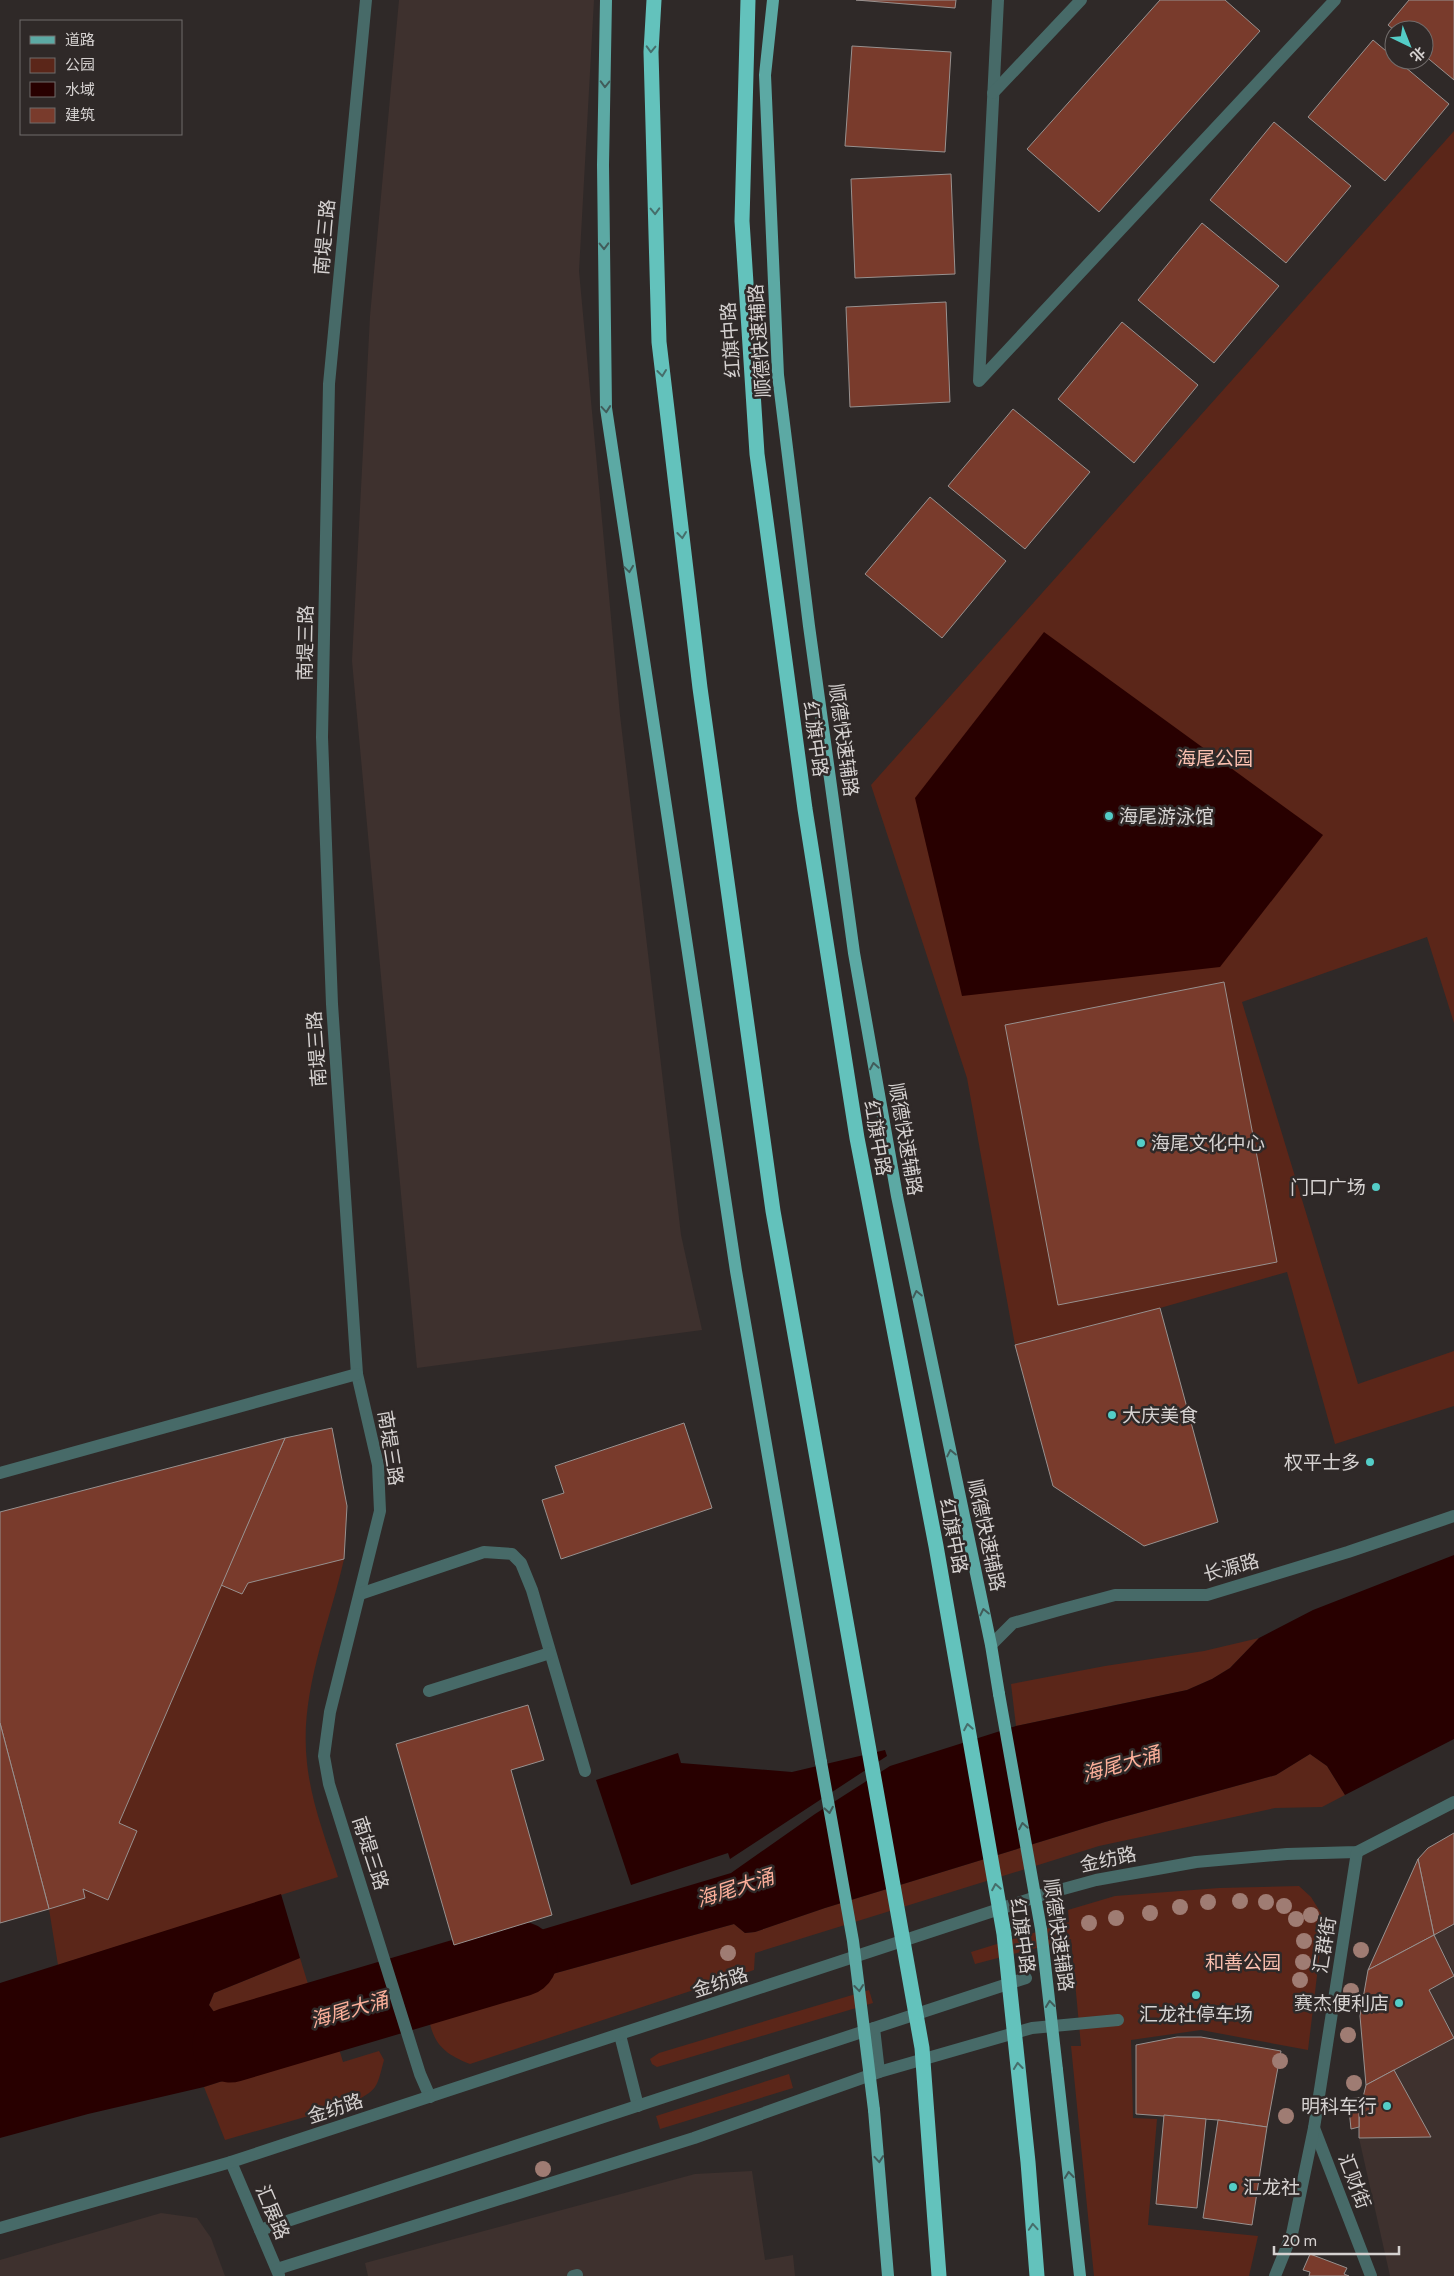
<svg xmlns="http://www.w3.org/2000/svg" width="1454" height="2276" font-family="Cabin,'Noto Sans SC',sans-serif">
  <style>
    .built { fill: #3e312e }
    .green { fill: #5b2619 }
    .water { fill: #280000 }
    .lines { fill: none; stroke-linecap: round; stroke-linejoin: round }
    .river { stroke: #280000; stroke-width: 75 }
    .building { fill: #793b2c; stroke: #98918f }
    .minor { stroke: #476a68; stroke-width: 12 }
    .major { stroke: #5ca9a4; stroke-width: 12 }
    .major-bridge { stroke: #5ca9a4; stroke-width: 12 }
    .highway-bridge { stroke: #63c2bc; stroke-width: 15 }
    .tree { fill: #9f7c73 }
    .oneway { stroke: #466e6b }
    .oneway2 { stroke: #415c5a }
    .poi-dot { fill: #54cdc7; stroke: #2f2928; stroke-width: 2 }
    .labels { text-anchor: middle; stroke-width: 5; stroke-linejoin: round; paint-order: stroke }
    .street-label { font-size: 19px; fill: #d5d1d0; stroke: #2f2928 }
    .park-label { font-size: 19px; fill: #fbc0b0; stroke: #2f2928 }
    .poi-label { font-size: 19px; fill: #d5d1d0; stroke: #2f2928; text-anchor: start }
    .water-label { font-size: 20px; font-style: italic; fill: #fcaf9a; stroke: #2f2928 }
  </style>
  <rect width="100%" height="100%" fill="#2f2928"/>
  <g class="built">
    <path d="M 399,0 L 594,0 L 579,271 L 620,715 L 681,1235 L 702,1330 L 417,1368 L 352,661 L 370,316 Z"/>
    <path d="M 1454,1924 L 1454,1973 L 1434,1935 Z"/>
    <path d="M 1454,1976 L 1454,2036 L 1429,1990 Z"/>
    <path d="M 1454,2038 L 1454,2276 L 1390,2276 L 1359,2138 L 1430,2137 L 1394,2070 Z"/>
    <path d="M 752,2171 L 765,2260 L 793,2255 L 795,2276 L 368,2276 L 365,2263 L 695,2174 Z"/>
    <path d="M 161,2213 L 197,2218 L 211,2238 L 225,2276 L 0,2276 L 0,2260 Z"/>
  </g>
  <g class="green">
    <path d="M 1454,131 L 1454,1023 L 1427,937 L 1242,1002 L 1358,1384 L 1454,1351 L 1454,1406 L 1335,1444 L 1287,1272 L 1160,1308 L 1015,1345 L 967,1078 L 871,785 Z"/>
    <path d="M 344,1559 C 329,1626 299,1693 307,1763 C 311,1802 326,1840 338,1877 L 58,1965 L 49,1909 L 85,1898 L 83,1889 L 108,1899 L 137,1831 L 119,1823 L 221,1585 L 248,1583 Z"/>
    <path d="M 1259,1638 L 1230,1668 L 1212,1679 L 1187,1690 L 1016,1726 L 1011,1684 L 1105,1666 L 1204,1651 Z"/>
    <path d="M 1310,1754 L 1327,1766 L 1345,1795 L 1322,1807 L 1275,1808 L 1099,1846 L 1051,1861 L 755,1953 L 754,1970 L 470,2064 C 442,2053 432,2042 428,2013 L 458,2000 L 734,1924 L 745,1933 L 755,1932 L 825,1908 L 1105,1822 L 1276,1775 Z"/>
    <path d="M 1299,1886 L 1311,1897 L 1324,1918 L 1308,2050 L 1201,2030 L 1131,2040 L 1133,2118 L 1157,2119 L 1148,2225 L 1258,2236 L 1249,2276 L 1094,2276 L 1071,2046 L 1081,2046 L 1071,1939 L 975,1964 L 971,1952 L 1069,1922 L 1068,1910 L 1115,1896 L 1219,1888 Z"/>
    <path d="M 300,1958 L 312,1997 L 224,2016 L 214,2012 L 209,2005 L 214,1993 Z"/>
    <path d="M 869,1990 L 873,2003 L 657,2067 L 652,2064 L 650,2059 L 659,2053 Z"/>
    <path d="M 335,2036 L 343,2062 L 379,2051 L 384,2060 C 376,2090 378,2089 350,2104 L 225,2140 L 204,2087 L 241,2075 Z"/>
    <path d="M 789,2074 L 793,2088 L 660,2129 L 656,2116 Z"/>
  </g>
  <g class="water">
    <path d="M 1044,632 L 1323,835 L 1220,967 L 962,996 L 915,798 Z"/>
    <path d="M 1454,1555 L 1454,1739 L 1345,1795 L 1327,1766 L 1310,1754 L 1276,1775 L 1105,1822 L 825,1908 L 755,1932 L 745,1933 L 734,1924 L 458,2000 L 428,2013 L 414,1968 L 731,1873 L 815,1814 L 890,1766 L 1016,1726 L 1187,1690 L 1212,1679 L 1230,1668 L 1259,1638 L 1313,1610 Z"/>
    <path d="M 885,1750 L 887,1756 L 730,1859 L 728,1853 L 631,1885 L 596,1780 L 678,1753 L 681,1763 L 792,1772 Z"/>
    <path d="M 281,1894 L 300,1958 L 214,1993 L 209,2005 L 214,2012 L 224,2016 L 322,1994 L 335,2036 L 241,2075 L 204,2087 L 88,2114 L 0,2138 L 0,1983 Z"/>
  </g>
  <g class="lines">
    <path class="river" d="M 230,2045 L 520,1959"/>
  </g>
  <g class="building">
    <path d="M 856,0 L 956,0 L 955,8 Z"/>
    <path d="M 1160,0 L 1225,0 L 1260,31 L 1099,212 L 1027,149 Z"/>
    <path d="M 1409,0 L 1454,0 L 1454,80 L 1424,55 L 1424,30 L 1394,30 L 1388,25 Z"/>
    <path d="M 1373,40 L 1449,104 L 1385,181 L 1308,117 Z"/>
    <path d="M 852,46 L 951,52 L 945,152 L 845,146 Z"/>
    <path d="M 1274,122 L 1351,186 L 1286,263 L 1210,200 Z"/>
    <path d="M 951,174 L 955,274 L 855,278 L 851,179 Z"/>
    <path d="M 1202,223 L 1279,286 L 1214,363 L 1138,300 Z"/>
    <path d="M 946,302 L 950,402 L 850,407 L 846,307 Z"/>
    <path d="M 1122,322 L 1198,385 L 1134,463 L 1058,399 Z"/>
    <path d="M 1013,409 L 1090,472 L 1025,549 L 948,486 Z"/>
    <path d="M 930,497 L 1006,561 L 942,638 L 865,574 Z"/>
    <path d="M 1224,982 L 1277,1262 L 1058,1305 L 1005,1025 Z"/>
    <path d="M 1160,1308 L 1218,1522 L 1144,1546 L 1053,1486 L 1015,1345 Z"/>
    <path d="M 684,1423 L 712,1508 L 561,1559 L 542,1500 L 564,1493 L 555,1466 Z"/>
    <path d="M 332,1428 L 347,1506 L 344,1559 L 248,1583 L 242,1594 L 221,1585 L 285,1438 Z"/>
    <path d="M 285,1438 L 119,1823 L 137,1831 L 108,1900 L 83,1889 L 85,1898 L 49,1909 L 0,1723 L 0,1512 Z"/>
    <path d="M 528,1705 L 544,1760 L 511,1770 L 552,1915 L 454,1945 L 396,1744 Z"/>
    <path d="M 0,1723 L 49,1909 L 0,1923 Z"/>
    <path d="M 1454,1833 L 1454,1924 L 1434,1935 L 1418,1859 L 1428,1848 Z"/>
    <path d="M 1418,1859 L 1434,1935 L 1368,1970 Z"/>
    <path d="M 1434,1935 L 1454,1976 L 1429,1990 L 1454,2038 L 1366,2085 L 1360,2016 L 1368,1970 Z"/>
    <path d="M 1177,2037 L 1201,2037 L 1281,2051 L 1267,2127 L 1218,2120 L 1136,2114 L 1136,2045 Z"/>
    <path d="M 1394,2070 L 1431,2137 L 1359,2138 L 1359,2114 L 1366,2085 Z"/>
    <path d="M 1363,2097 L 1359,2114 L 1359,2127 L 1351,2129 L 1348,2099 Z"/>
    <path d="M 1164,2115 L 1206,2119 L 1197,2208 L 1156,2204 Z"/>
    <path d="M 1218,2120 L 1267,2127 L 1252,2225 L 1203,2218 Z"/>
    <path d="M 1310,2254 L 1347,2268 L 1344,2274 L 1349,2276 L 1309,2276 L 1310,2272 L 1303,2270 Z"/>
  </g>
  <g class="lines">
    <g class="minor">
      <path d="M 366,0 L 329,384 L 322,737 L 332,1004 L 357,1374 L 378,1465 L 380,1511 L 330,1712 L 324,1756 L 329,1784 L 420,2074 L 430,2097"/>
      <path d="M 998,0 L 979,381 L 1335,0"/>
      <path d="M 993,93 L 1081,0"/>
      <path d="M 0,1473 L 357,1374"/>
      <path d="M 360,1594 L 484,1552 L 512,1554 L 521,1563 L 532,1590 L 585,1771"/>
      <path d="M 991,1645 L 1013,1623 L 1063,1609 L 1115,1595 L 1207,1595 L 1348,1552 L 1454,1516"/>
      <path d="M 429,1691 L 550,1653"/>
      <path d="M 874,2028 L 879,2072"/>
      <path d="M 620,2035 L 638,2106"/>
      <path d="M 1314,2128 L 1371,2276"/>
      <path d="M 231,2162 L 279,2275"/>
      <path d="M 0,2228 L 231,2162 L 1045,1894 L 1096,1880 L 1196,1862 L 1287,1854 L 1357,1852 L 1454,1802"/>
      <path d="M 260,2230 L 1026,1978"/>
      <path d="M 277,2269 L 694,2138 L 879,2072 L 1032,2028 L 1118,2020"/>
      <path d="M 573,2276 L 577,2275"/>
      <path d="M 1275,2276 L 1292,2234 L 1314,2128 L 1357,1852"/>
    </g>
    <g class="major">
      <path d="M 606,0 L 603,165 L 606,408 L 736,1271 L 821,1762"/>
      <path d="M 773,0 L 765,75 L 778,375 L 809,626 L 854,953 L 897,1196 L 991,1645 L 999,1694"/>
      <path d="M 1057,2070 L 1080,2276"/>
      <path d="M 874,2110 L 888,2276"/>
    </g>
    <g class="major-bridge">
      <path d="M 999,1694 L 1041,1929 L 1057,2070"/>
      <path d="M 821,1762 L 853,1941 L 874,2110"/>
    </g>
    <g class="highway-bridge">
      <path d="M 654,0 L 651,52 L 659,342 L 700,688 L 773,1211 L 922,2048 L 939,2276"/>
      <path d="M 748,0 L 742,221 L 757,454 L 805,809 L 857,1138 L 936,1546 L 1004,1934 L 1028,2162 L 1037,2276"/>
    </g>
  </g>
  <g class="tree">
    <circle cx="1240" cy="1901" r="8"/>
    <circle cx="1208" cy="1902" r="8"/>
    <circle cx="1266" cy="1902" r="8"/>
    <circle cx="1284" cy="1906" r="8"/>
    <circle cx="1180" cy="1907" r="8"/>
    <circle cx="1150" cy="1913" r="8"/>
    <circle cx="1311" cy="1915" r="8"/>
    <circle cx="1116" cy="1918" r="8"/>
    <circle cx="1296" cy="1919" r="8"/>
    <circle cx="1089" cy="1923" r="8"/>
    <circle cx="1304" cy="1941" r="8"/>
    <circle cx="1361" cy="1950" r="8"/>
    <circle cx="728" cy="1953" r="8"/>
    <circle cx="1303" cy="1962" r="8"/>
    <circle cx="1300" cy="1980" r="8"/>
    <circle cx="1351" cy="1991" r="8"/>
    <circle cx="1348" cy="2035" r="8"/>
    <circle cx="1280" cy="2061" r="8"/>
    <circle cx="1354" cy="2083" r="8"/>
    <circle cx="1286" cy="2116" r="8"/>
    <circle cx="543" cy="2169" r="8"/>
  </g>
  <defs><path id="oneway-chevron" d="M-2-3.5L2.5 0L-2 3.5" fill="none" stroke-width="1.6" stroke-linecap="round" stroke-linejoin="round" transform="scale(1.25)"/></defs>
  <g class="oneway">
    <use href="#oneway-chevron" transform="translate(651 49) rotate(92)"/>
    <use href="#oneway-chevron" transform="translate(655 211) rotate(88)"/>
    <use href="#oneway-chevron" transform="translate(662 373) rotate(83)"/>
    <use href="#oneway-chevron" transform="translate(682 535) rotate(83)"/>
    <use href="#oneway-chevron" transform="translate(968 1727) rotate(-100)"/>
    <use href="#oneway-chevron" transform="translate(996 1887) rotate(-100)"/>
    <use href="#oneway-chevron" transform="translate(1018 2066) rotate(-96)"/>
    <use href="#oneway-chevron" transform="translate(1033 2227) rotate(-94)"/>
  </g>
  <g class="oneway2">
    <use href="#oneway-chevron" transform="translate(605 84) rotate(91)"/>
    <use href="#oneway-chevron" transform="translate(604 246) rotate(89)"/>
    <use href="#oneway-chevron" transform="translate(606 409) rotate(85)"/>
    <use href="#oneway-chevron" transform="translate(629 569) rotate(82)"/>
    <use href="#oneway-chevron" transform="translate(874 1066) rotate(-100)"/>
    <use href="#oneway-chevron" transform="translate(917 1294) rotate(-102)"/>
    <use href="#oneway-chevron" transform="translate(951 1453) rotate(-102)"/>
    <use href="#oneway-chevron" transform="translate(984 1612) rotate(-102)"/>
    <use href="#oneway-chevron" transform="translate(829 1810) rotate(80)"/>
    <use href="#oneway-chevron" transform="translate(1023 1826) rotate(-100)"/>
    <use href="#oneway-chevron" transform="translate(859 1988) rotate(83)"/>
    <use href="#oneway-chevron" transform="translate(1050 2004) rotate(-96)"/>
    <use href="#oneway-chevron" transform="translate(879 2159) rotate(85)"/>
    <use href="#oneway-chevron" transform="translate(1069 2175) rotate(-96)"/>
  </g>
  <g class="poi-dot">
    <circle cx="1109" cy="816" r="5"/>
    <circle cx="1141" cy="1143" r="5"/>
    <circle cx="1376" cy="1187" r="5"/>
    <circle cx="1112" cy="1415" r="5"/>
    <circle cx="1370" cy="1462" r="5"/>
    <circle cx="1196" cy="1995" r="5"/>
    <circle cx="1399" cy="2003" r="5"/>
    <circle cx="1387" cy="2106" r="5"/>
    <circle cx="1233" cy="2187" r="5"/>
  </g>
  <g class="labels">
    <g class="street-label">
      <text transform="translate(324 237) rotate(-85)" y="7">南堤三路</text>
      <text transform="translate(730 340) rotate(-94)" y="7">红旗中路</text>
      <text transform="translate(759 341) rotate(-94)" y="7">顺德快速辅路</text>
      <text transform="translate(305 643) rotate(-89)" y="7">南堤三路</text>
      <text transform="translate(816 739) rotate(82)" y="7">红旗中路</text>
      <text transform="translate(844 740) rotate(82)" y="7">顺德快速辅路</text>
      <text transform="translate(316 1049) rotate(-94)" y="7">南堤三路</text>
      <text transform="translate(878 1138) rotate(80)" y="7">红旗中路</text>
      <text transform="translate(906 1139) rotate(80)" y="7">顺德快速辅路</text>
      <text transform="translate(391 1448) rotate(81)" y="7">南堤三路</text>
      <text transform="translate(987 1535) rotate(78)" y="7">顺德快速辅路</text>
      <text transform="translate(954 1536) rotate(79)" y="7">红旗中路</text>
      <text transform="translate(1231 1567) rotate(-15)" y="7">长源路</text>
      <text transform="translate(371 1853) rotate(72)" y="7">南堤三路</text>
      <text transform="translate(1108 1859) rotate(-12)" y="7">金纺路</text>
      <text transform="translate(1059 1935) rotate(82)" y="7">顺德快速辅路</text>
      <text transform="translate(1023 1936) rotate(82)" y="7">红旗中路</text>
      <text transform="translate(1324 1945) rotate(-81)" y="7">汇群街</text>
      <text transform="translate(720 1982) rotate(-18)" y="7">金纺路</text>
      <text transform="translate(335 2108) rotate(-18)" y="7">金纺路</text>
      <text transform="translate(1355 2181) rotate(69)" y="7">汇财街</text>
      <text transform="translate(273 2212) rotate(67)" y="7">汇展路</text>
    </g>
    <g class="park-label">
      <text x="1215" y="765">海尾公园</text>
      <text x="1243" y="1969">和善公园</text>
    </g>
    <g class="poi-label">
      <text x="1119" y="823">海尾游泳馆</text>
      <text x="1151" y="1150">海尾文化中心</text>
      <text x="1366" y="1194" text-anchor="end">门口广场</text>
      <text x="1122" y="1422">大庆美食</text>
      <text x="1360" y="1469" text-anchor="end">权平士多</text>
      <text x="1389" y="2010" text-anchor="end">赛杰便利店</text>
      <text x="1196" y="2021" text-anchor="middle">汇龙社停车场</text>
      <text x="1377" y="2113" text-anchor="end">明科车行</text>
      <text x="1243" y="2194">汇龙社</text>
    </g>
    <g class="water-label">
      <text transform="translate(1121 1764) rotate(-16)" y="7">海尾大涌</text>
      <text transform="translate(735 1888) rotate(-18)" y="7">海尾大涌</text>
      <text transform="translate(349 2010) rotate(-16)" y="7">海尾大涌</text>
    </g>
  </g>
  <rect x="20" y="20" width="162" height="115" fill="#2f2928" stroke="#716c6b"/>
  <rect x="30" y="36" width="25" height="8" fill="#5ca9a4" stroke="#716c6b"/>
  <text x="65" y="45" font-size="15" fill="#d5d1d0">道路</text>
  <rect x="30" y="58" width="25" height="15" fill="#5b2619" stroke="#716c6b"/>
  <text x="65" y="70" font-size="15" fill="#d5d1d0">公园</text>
  <rect x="30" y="82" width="25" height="15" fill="#280000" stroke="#716c6b"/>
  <text x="65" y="95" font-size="15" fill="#d5d1d0">水域</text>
  <rect x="30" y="108" width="25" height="15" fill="#793b2c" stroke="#716c6b"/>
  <text x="65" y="120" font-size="15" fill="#d5d1d0">建筑</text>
  <g transform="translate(1409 45) rotate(137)"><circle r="24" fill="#2f2928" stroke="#716c6b"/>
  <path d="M0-4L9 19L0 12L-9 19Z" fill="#54cdc7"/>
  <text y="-8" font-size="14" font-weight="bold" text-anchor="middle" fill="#d5d1d0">北</text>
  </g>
  <path d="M1274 2246v8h125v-8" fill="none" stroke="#d5d1d0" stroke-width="2.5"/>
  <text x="1282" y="2246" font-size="15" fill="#d5d1d0" stroke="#2f2928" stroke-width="4" paint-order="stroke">20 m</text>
</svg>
